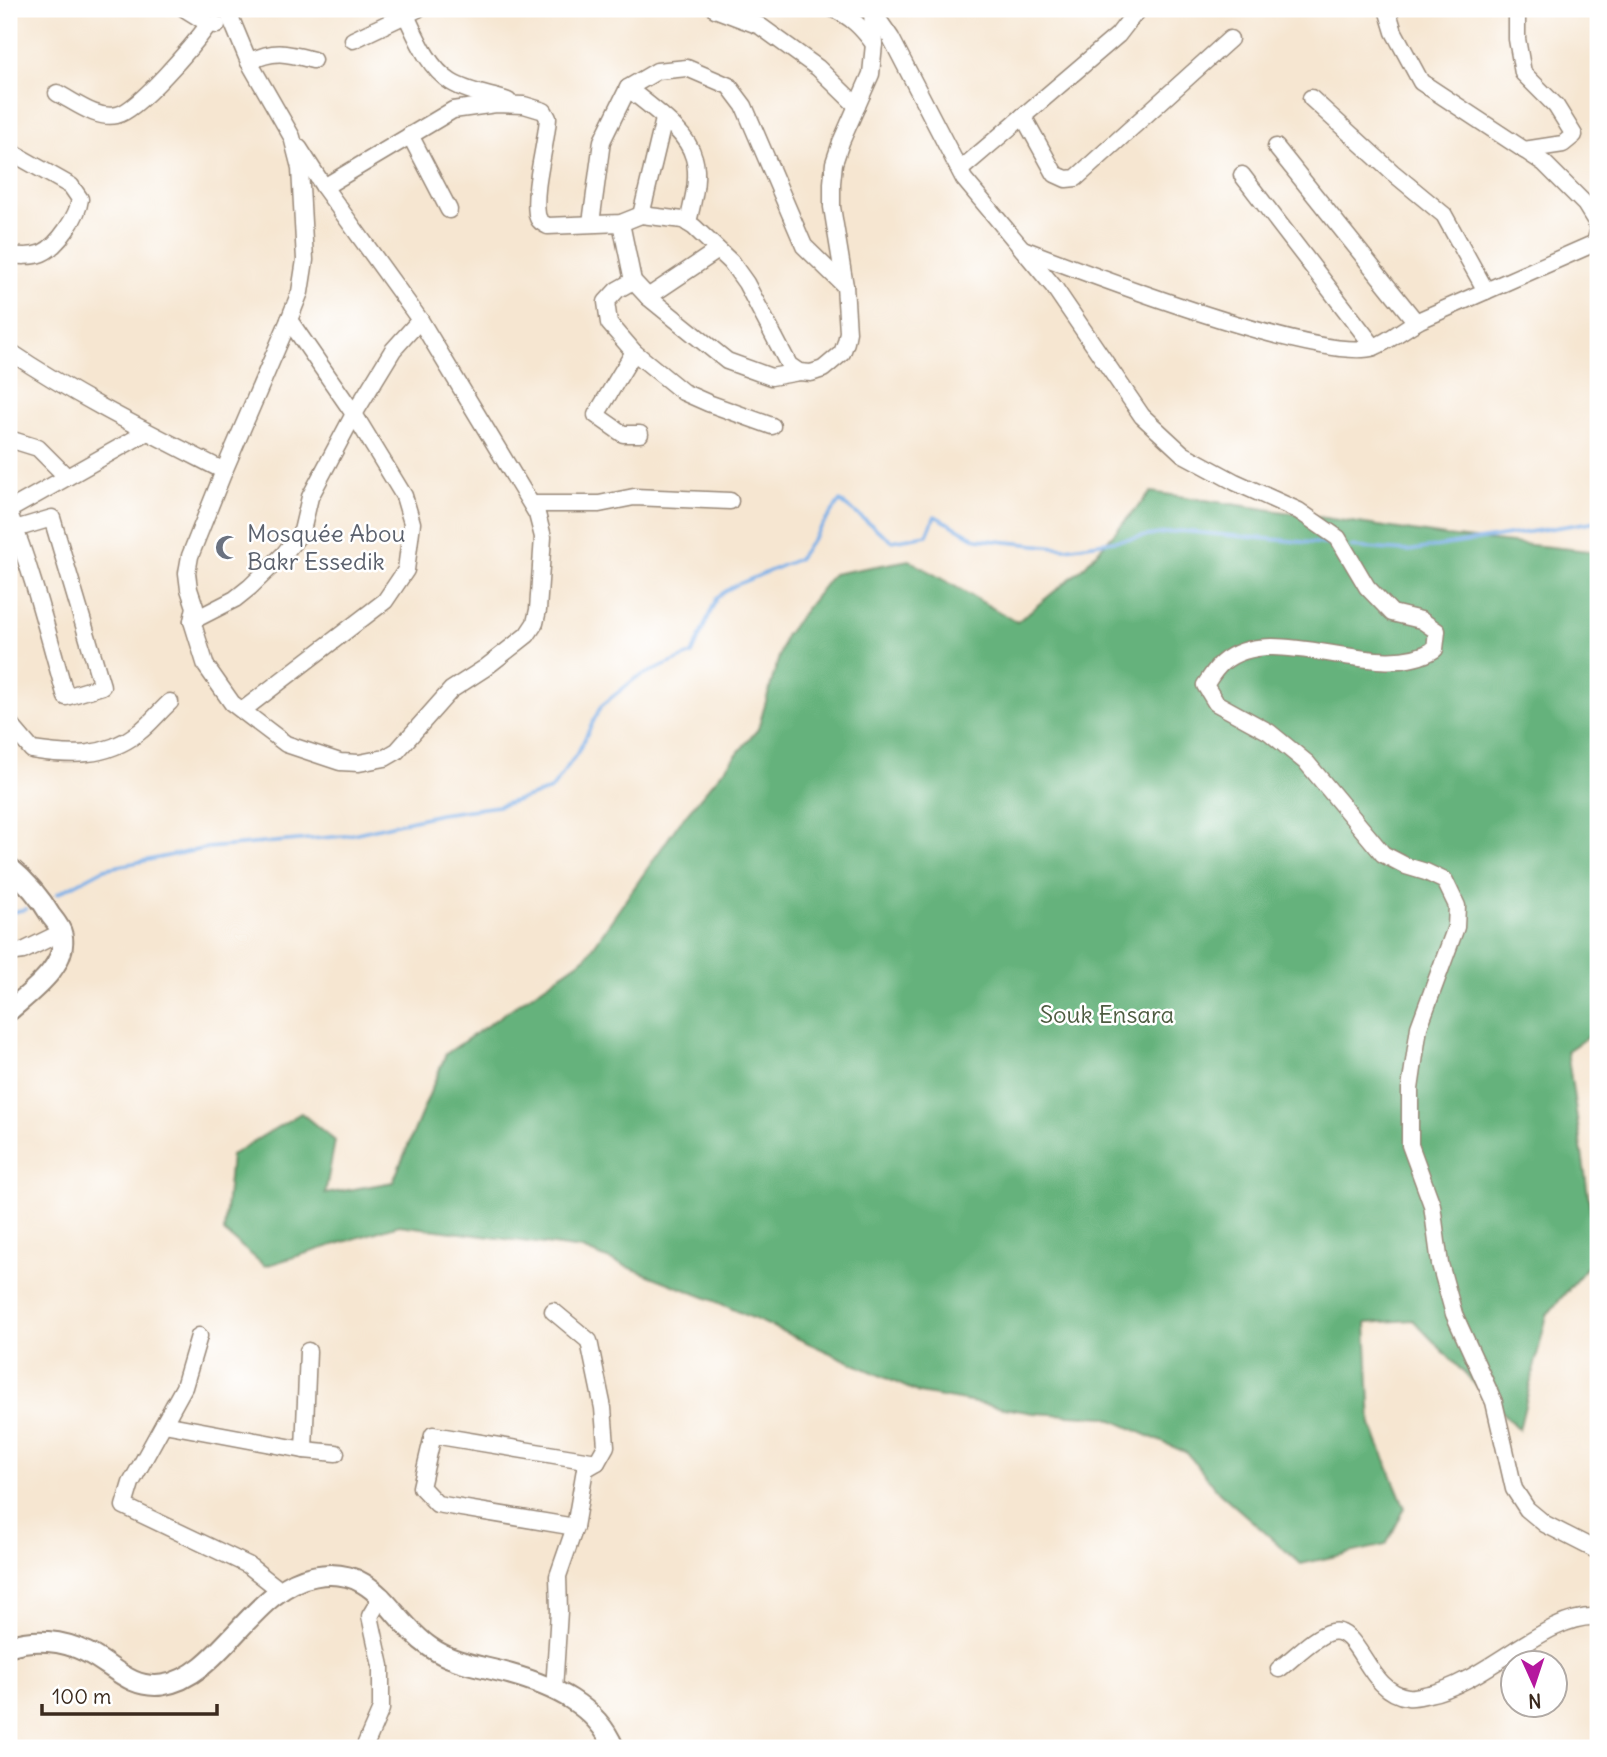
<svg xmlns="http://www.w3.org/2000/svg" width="1607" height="1757" font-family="Delius,sans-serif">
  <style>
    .forest { fill: #65b27c; stroke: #506e4d; stroke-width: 2 }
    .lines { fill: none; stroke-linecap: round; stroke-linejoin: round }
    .stream { stroke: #7aafe7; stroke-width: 3.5 }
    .minor-casing { stroke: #988878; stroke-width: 19 }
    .major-casing { stroke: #988878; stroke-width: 23 }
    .minor { stroke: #fff; stroke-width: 16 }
    .major { stroke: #fff; stroke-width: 19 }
    .labels { text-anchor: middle; stroke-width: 5; stroke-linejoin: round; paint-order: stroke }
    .worship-label { font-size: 24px; fill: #5b616d; stroke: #fff; text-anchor: start }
    .park-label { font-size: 24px; fill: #4e5c41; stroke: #fff }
  </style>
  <rect width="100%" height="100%" fill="#fff"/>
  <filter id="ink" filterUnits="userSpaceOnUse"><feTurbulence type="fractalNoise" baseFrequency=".0143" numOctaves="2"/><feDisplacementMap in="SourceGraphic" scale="14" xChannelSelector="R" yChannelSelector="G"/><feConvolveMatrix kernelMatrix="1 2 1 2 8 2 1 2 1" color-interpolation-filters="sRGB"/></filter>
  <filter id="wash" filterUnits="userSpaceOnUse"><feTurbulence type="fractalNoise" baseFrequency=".00686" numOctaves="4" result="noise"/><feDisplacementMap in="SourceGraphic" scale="28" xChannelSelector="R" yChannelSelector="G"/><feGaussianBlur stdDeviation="1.57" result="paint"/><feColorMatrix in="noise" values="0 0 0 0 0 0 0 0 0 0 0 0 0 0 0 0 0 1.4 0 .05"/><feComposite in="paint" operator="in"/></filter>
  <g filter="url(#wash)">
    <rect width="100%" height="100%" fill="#f6e6d1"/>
    <path class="forest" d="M 1151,492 L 1446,536 L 1598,552 L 1598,1030 L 1567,1051 L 1597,1255 L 1547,1315 L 1519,1430 L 1413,1320 L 1366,1323 L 1371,1425 L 1405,1508 L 1386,1545 L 1301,1564 L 1219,1492 L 1187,1453 L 1106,1417 L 1033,1413 L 919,1393 L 717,1302 L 582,1249 L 399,1225 L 265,1266 L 224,1232 L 231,1155 L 301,1113 L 335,1141 L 325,1194 L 393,1182 L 446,1054 L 586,957 L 679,823 L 758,729 L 785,636 L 833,574 L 909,560 L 1017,622 L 1083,568 Z"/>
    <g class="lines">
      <g class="stream">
        <path d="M 1351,547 L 1408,551 L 1598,521"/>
        <path d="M 57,894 L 104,869 L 207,848 L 344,836 L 440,814 L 498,806 L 551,790 L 578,752 L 601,706 L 636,678 L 692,654 L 717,597 L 734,586 L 798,559 L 840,501 L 892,541 L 927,535 L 935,516 L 977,539 L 1066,548 L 1180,531 L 1336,545"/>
        <path d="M 9,913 L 26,909"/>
      </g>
    </g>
  </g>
  <g filter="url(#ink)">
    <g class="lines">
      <defs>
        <g id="minor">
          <path d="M 185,9 L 209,24 L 217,25"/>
          <path d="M 233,9 L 229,14 L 249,62 L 292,137 L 300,168 L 305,260 L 300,292 L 289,320 L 224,471 L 190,556 L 187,573 L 189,589 L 195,607 L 192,621 L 206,666 L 232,703 L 286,744 L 340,762 L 359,763 L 385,758 L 397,751 L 451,690 L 485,668 L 527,635 L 535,623 L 538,610 L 543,537 L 537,514 L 420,320"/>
          <path d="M 403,9 C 415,33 426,66 451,82 C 467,92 490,95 508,101"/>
          <path d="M 715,9 L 760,26 L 818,68 L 857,106"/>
          <path d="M 833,9 C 852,17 862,28 874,44"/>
          <path d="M 871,9 L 891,38 L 964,179 L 1054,287 L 1142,416 L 1183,454 L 1235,482 L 1299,511 L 1338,538 L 1367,587 L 1392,613 L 1421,620 L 1437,631 L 1435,649 C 1378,686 1274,618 1222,663 C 1215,669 1210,678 1205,685 L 1216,703 L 1269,732 L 1307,763 L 1383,854 L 1406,866 L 1426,872 L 1445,881 L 1457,906 L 1456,927 L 1419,1027 L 1410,1089 L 1410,1145 L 1432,1205 L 1440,1264 L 1454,1314 L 1494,1402 L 1514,1489 L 1527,1509 L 1545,1524 L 1598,1551"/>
          <path d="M 1387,9 L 1394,32 L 1421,82 L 1544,163 L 1585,204 L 1598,225"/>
          <path d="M 1517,9 L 1517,39 L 1523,73 L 1556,106 L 1574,135 L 1563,144 L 1524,150"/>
          <path d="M 353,40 L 418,9"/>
          <path d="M 249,62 C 274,49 287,53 313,60"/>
          <path d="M 628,88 C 650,107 687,130 694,158 C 700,179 692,203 688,223"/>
          <path d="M 57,93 C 75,102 97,120 117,115 C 138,111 195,43 209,24"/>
          <path d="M 1311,98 L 1392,172 L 1444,215 L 1486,291"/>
          <path d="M 1023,116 L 1055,174 L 1066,179 L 1076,178 L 1230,39"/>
          <path d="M 410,135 L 449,210"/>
          <path d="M 1276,147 L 1416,322"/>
          <path d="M 9,151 L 71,186 L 80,199 C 78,216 58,246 42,253 C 31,257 20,256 9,255"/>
          <path d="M 960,170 L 1118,35 L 1138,9"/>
          <path d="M 1242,175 L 1374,347"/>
          <path d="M 324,187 L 453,110 L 496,104 L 524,105 L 544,111 L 548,118 C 546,147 533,187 537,214 C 538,221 542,223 548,226 L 621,223 L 641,215 L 683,220 L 694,227 L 731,262 L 746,283 L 789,365 L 799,372 L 811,373 L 823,369 L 842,353 L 846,342 L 848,332 L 845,286 L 832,207 L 832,183 L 834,163 L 841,142 L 871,74 L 874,44 L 872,12"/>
          <path d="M 641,215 L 664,119"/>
          <path d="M 591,223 L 602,141 L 628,88 L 657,71 L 687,68 L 729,86 L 744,106 L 804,246 L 845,286"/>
          <path d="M 621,223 L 633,281 L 648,297 L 727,361 L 771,377 L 799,372"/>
          <path d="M 1023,249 C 1083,272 1324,365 1374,347 C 1390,341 1404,328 1420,320 C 1478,294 1537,269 1595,243 L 1598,232"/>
          <path d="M 633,281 L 617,290 L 606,302 L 609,323 L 634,352 L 683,392 L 708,403 L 772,426"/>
          <path d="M 648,297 L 718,250"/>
          <path d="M 9,351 C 77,397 150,433 224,471"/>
          <path d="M 634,352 L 596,415 L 623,434 L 640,434"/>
          <path d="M 9,439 L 38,448 L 67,477"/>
          <path d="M 532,504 L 599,504 L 634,497 L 730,501"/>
          <path d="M 9,510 L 147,432"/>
          <path d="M 9,513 C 33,573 48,635 66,697 L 102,686 L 52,518 L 15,529"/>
          <path d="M 192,621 L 235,599 L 250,587 L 284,554 L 302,531 L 310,497 L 354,414 L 393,350 L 420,320 L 324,187 L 299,148"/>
          <path d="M 243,710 L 385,601 L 406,570 L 412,523 L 404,496 L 354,414 L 289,320"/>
          <path d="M 9,723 L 32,750 C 71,756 105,758 138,733 C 149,725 159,712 170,702"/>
          <path d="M 9,953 L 23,951 L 62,932"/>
          <path d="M 553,1311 L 589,1341 L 603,1408 L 606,1446 L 597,1462 L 585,1469 L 575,1527 L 558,1576 L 559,1611 L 554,1690"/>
          <path d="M 199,1336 L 184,1387 L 131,1483 L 124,1506 L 248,1565 L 281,1591"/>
          <path d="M 164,1424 L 304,1450 L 336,1453"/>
          <path d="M 304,1450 L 308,1351"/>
          <path d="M 575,1527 L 437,1504 L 421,1487 L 433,1435 L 597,1462"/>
          <path d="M 1279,1669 C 1293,1659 1315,1635 1331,1632 C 1360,1625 1367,1693 1408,1697 C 1415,1698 1423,1695 1429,1694 C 1485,1683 1546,1613 1598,1617"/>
          <path d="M 364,1748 L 381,1709 L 381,1666 L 370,1616 L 382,1596"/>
        </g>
        <g id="major">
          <path d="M 9,867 C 26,881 40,897 51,916 C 55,921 61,928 62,934 C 69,966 29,993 9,1011"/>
          <path d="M 9,1646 C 34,1638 62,1640 86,1652 C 112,1664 129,1689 162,1685 C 221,1677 253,1586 315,1576 C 377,1565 389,1619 430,1647 C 454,1664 483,1666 510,1674 C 553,1686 596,1705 614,1748"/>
        </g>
      </defs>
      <use href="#minor" class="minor-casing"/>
      <use href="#major" class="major-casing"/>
      <use href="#minor" class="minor"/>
      <use href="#major" class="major"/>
    </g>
  </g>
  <defs>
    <symbol id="mosque-bare" viewBox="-9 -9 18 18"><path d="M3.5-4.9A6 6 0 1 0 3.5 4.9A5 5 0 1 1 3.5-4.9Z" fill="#6b7280" stroke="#fff" stroke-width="2.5" paint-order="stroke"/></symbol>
  </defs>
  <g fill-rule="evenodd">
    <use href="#mosque-bare" x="210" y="530" width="35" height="35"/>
  </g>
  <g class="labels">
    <g class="worship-label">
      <text x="247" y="542">Mosquée Abou<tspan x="247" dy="28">Bakr Essedik</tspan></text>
    </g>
    <g class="park-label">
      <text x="1107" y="1023">Souk Ensara</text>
    </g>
  </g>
  <rect width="1607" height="1757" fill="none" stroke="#fff" stroke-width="35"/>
  <g transform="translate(1534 1684) rotate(177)"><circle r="33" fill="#ffffff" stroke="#b1aaa5" stroke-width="2"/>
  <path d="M0-5L12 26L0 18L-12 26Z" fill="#b5179e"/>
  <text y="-10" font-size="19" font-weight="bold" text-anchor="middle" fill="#3b2a1e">N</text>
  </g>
  <path d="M42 1704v10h175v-10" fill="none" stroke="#3b2a1e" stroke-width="3.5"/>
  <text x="52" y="1704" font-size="21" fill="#3b2a1e" stroke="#ffffff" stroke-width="5" paint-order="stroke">100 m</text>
</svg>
